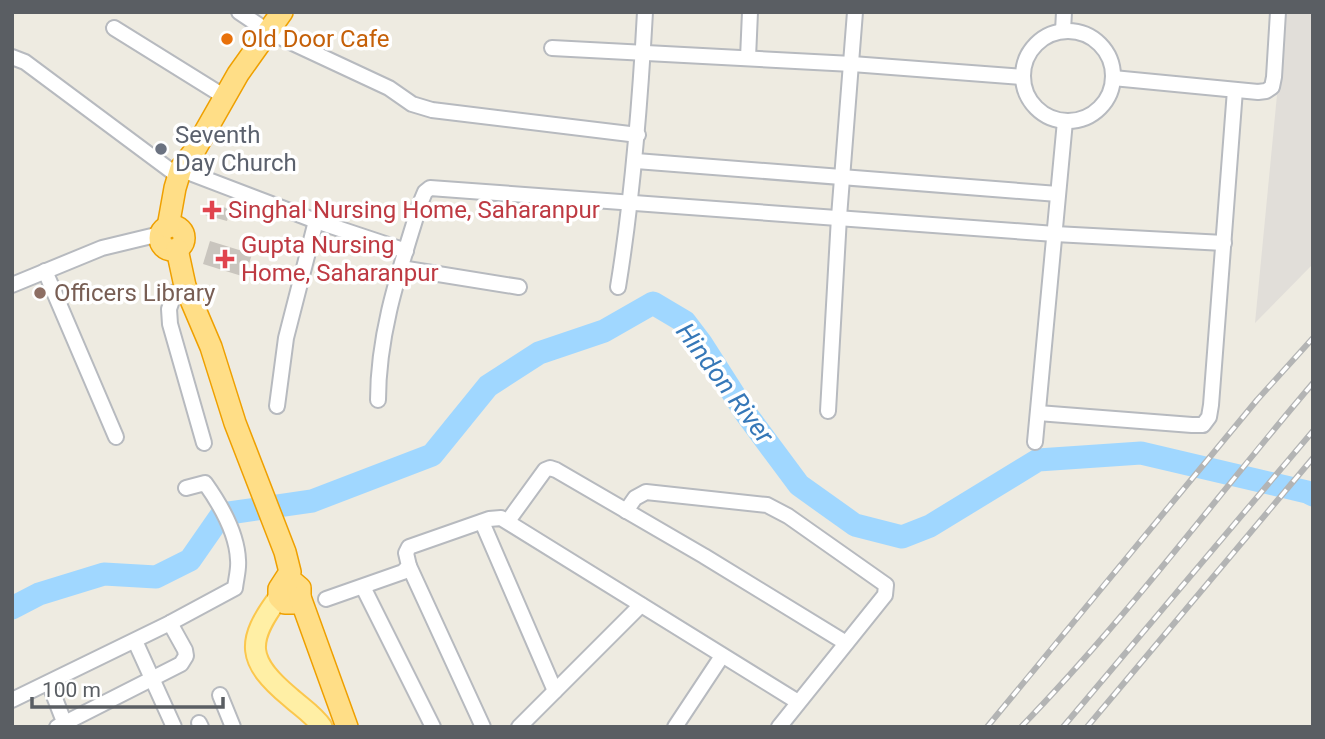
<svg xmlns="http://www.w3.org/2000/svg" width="1325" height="739" font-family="Roboto,sans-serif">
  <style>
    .industrial { fill: #e1ded9 }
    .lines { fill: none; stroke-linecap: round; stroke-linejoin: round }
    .river { stroke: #a0d7ff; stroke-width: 23 }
    .building { fill: #c9c5be }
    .minor-casing { stroke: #b7babf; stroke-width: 18 }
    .major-casing { stroke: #fbc74d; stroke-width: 23 }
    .highway-casing { stroke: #efa000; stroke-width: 24 }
    .minor { stroke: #fff; stroke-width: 14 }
    .major { stroke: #ffefa5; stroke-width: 19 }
    .highway { stroke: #ffde87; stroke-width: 21 }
    .rail-casing { stroke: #b3b4b4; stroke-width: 6 }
    .rail { stroke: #fff; stroke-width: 3.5; stroke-dasharray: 10; stroke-linecap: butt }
    .food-dot { fill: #e8710a; stroke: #fff; stroke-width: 2.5 }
    .worship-dot { fill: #6b7280; stroke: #fff; stroke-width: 2.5 }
    .health-dot { fill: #e0444e; stroke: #fff; stroke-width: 2.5 }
    .education-dot { fill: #8d6e63; stroke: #fff; stroke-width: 2.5 }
    .labels { text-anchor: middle; stroke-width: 7; stroke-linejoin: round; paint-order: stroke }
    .food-label { font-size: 24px; fill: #c56008; stroke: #fff; text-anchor: start }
    .worship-label { font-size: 24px; fill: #5b616d; stroke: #fff; text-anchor: start }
    .health-label { font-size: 24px; fill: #be3a42; stroke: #fff; text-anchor: start }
    .education-label { font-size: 24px; fill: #785e54; stroke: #fff; text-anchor: start }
    .water-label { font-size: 26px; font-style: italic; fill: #3678b8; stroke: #fff }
  </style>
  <rect width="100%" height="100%" fill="#eeebe1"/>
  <path class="industrial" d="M 1285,12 L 1313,12 L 1313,264 L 1255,323 Z"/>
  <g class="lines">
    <path class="river" d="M 12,608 L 39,594 L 104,574 L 156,577 L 190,560 L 222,514 L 312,501 L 432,455 L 488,386 L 539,353 L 604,331 L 653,303 L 685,322 L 701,343 L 747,415 L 799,485 L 855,525 L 902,537 L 930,526 L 1038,460 L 1141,453 L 1307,492 L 1313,495"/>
  </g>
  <g class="building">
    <path d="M 208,203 L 230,209 L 227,221 L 205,215 Z"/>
    <path d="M 210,241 L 252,254 L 245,277 L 203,264 Z"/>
  </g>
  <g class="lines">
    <defs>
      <g id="minor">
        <path d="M 239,12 L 269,32 L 389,88 L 412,104 L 432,110 L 638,135"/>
        <path d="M 114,28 L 225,97"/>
        <path d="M 1063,31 L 1064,12"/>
        <circle cx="1068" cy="76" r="45"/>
        <path d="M 552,48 L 852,64 L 1023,77"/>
        <path d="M 12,57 L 25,62 L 178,176"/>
        <path d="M 748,58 L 750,12"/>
        <path d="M 1113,78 L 1258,92 L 1266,91 L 1272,87 L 1274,77 L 1278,12"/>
        <path d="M 636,161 L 1058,194"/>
        <path d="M 190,173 L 316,221 L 406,251"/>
        <path d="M 401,268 L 519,287"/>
        <path d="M 45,271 L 116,437"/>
        <path d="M 12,285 L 102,248 L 160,234"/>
        <path d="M 618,287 C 633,195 640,105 645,12"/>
        <path d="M 175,292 L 169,309 L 170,324 L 204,443"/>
        <path d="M 378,400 C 378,332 400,269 420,204 L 425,192 L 430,188 L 1055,234 L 1224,243"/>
        <path d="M 277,406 L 286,338 L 316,221"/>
        <path d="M 828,411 L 839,217 L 855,12"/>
        <path d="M 1038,413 L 1192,425 L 1203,425 L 1209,417 L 1211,405 L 1235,90"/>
        <path d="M 1035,442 L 1065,121"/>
        <path d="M 626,511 L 635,498 L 646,492 L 767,505 L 788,516 L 886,585 L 885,595 L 779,727"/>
        <path d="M 508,521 L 545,470 L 550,468 L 556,470 L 704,556 L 846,643"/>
        <path d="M 482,522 L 555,691"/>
        <path d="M 409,566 L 483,727"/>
        <path d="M 363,587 L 433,727"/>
        <path d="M 326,599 L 403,572 L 409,566 L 406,553 L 409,547 L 489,519 L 501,518 L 798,702"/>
        <path d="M 135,641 L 174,727"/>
        <path d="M 49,683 L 66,727"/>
        <path d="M 220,695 L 233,727"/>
        <path d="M 12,700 L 170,623 L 235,588 C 236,579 239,569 238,560 C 237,533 220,504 205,483 L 186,488"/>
        <path d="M 199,723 L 201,727"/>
        <path d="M 57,727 L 181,664 L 186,656 L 185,650 L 170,623"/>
        <path d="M 519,727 L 641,605"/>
        <path d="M 675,727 L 722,656"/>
      </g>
      <path id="major" d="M 279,597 C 245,642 247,661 290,697 C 301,707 314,715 322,727"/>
      <g id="highway">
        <circle cx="172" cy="238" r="12"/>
        <path d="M 168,227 L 175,188 L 181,168 L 193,153 L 238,74 L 282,12"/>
        <path d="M 177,249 L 185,286 L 211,347 L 235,423 L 285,552 L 290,572 L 279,589 L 279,597 L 285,603 L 294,603 L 300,597 L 300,588 L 293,582 L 285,583"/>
        <path d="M 300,597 L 347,727"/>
      </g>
    </defs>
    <use href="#minor" class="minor-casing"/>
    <use href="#major" class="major-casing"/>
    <use href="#highway" class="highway-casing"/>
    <use href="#minor" class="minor"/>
    <use href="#major" class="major"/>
    <use href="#highway" class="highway"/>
    <defs>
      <g id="rail">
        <path d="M 987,727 L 1257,400 L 1313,338"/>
        <path d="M 1021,727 C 1126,619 1216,497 1313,383"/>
        <path d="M 1063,727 L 1313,431"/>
        <path d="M 1087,727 L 1313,458"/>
      </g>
    </defs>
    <use href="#rail" class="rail-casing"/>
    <use href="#rail" class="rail"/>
  </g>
  <circle class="food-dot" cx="227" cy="39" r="7"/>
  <circle class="worship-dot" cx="161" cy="149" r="7"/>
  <g class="health-dot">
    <path d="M208.5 199.5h7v7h7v7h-7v7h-7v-7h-7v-7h7z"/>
    <path d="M221.5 248.5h7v7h7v7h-7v7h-7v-7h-7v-7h7z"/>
  </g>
  <circle class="education-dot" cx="40" cy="293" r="7"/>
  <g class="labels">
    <g class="food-label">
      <text x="241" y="47">Old Door Cafe</text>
    </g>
    <g class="worship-label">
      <text x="175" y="143">Seventh<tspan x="175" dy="28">Day Church</tspan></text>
    </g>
    <g class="health-label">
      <text x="228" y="218">Singhal Nursing Home, Saharanpur</text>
      <text x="241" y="253">Gupta Nursing<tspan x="241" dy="28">Home, Saharanpur</tspan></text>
    </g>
    <g class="education-label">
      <text x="54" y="301">Officers Library</text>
    </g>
    <g class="water-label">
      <text transform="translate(725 383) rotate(53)" y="9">Hindon River</text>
    </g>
  </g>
  <rect width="1325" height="739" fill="none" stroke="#5a5e63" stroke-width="28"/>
  <path d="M32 697v10h191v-10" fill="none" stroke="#5a5e63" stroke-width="3.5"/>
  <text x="42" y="697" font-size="21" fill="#5a5e63" stroke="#ffffff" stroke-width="5" paint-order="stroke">100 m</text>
</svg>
